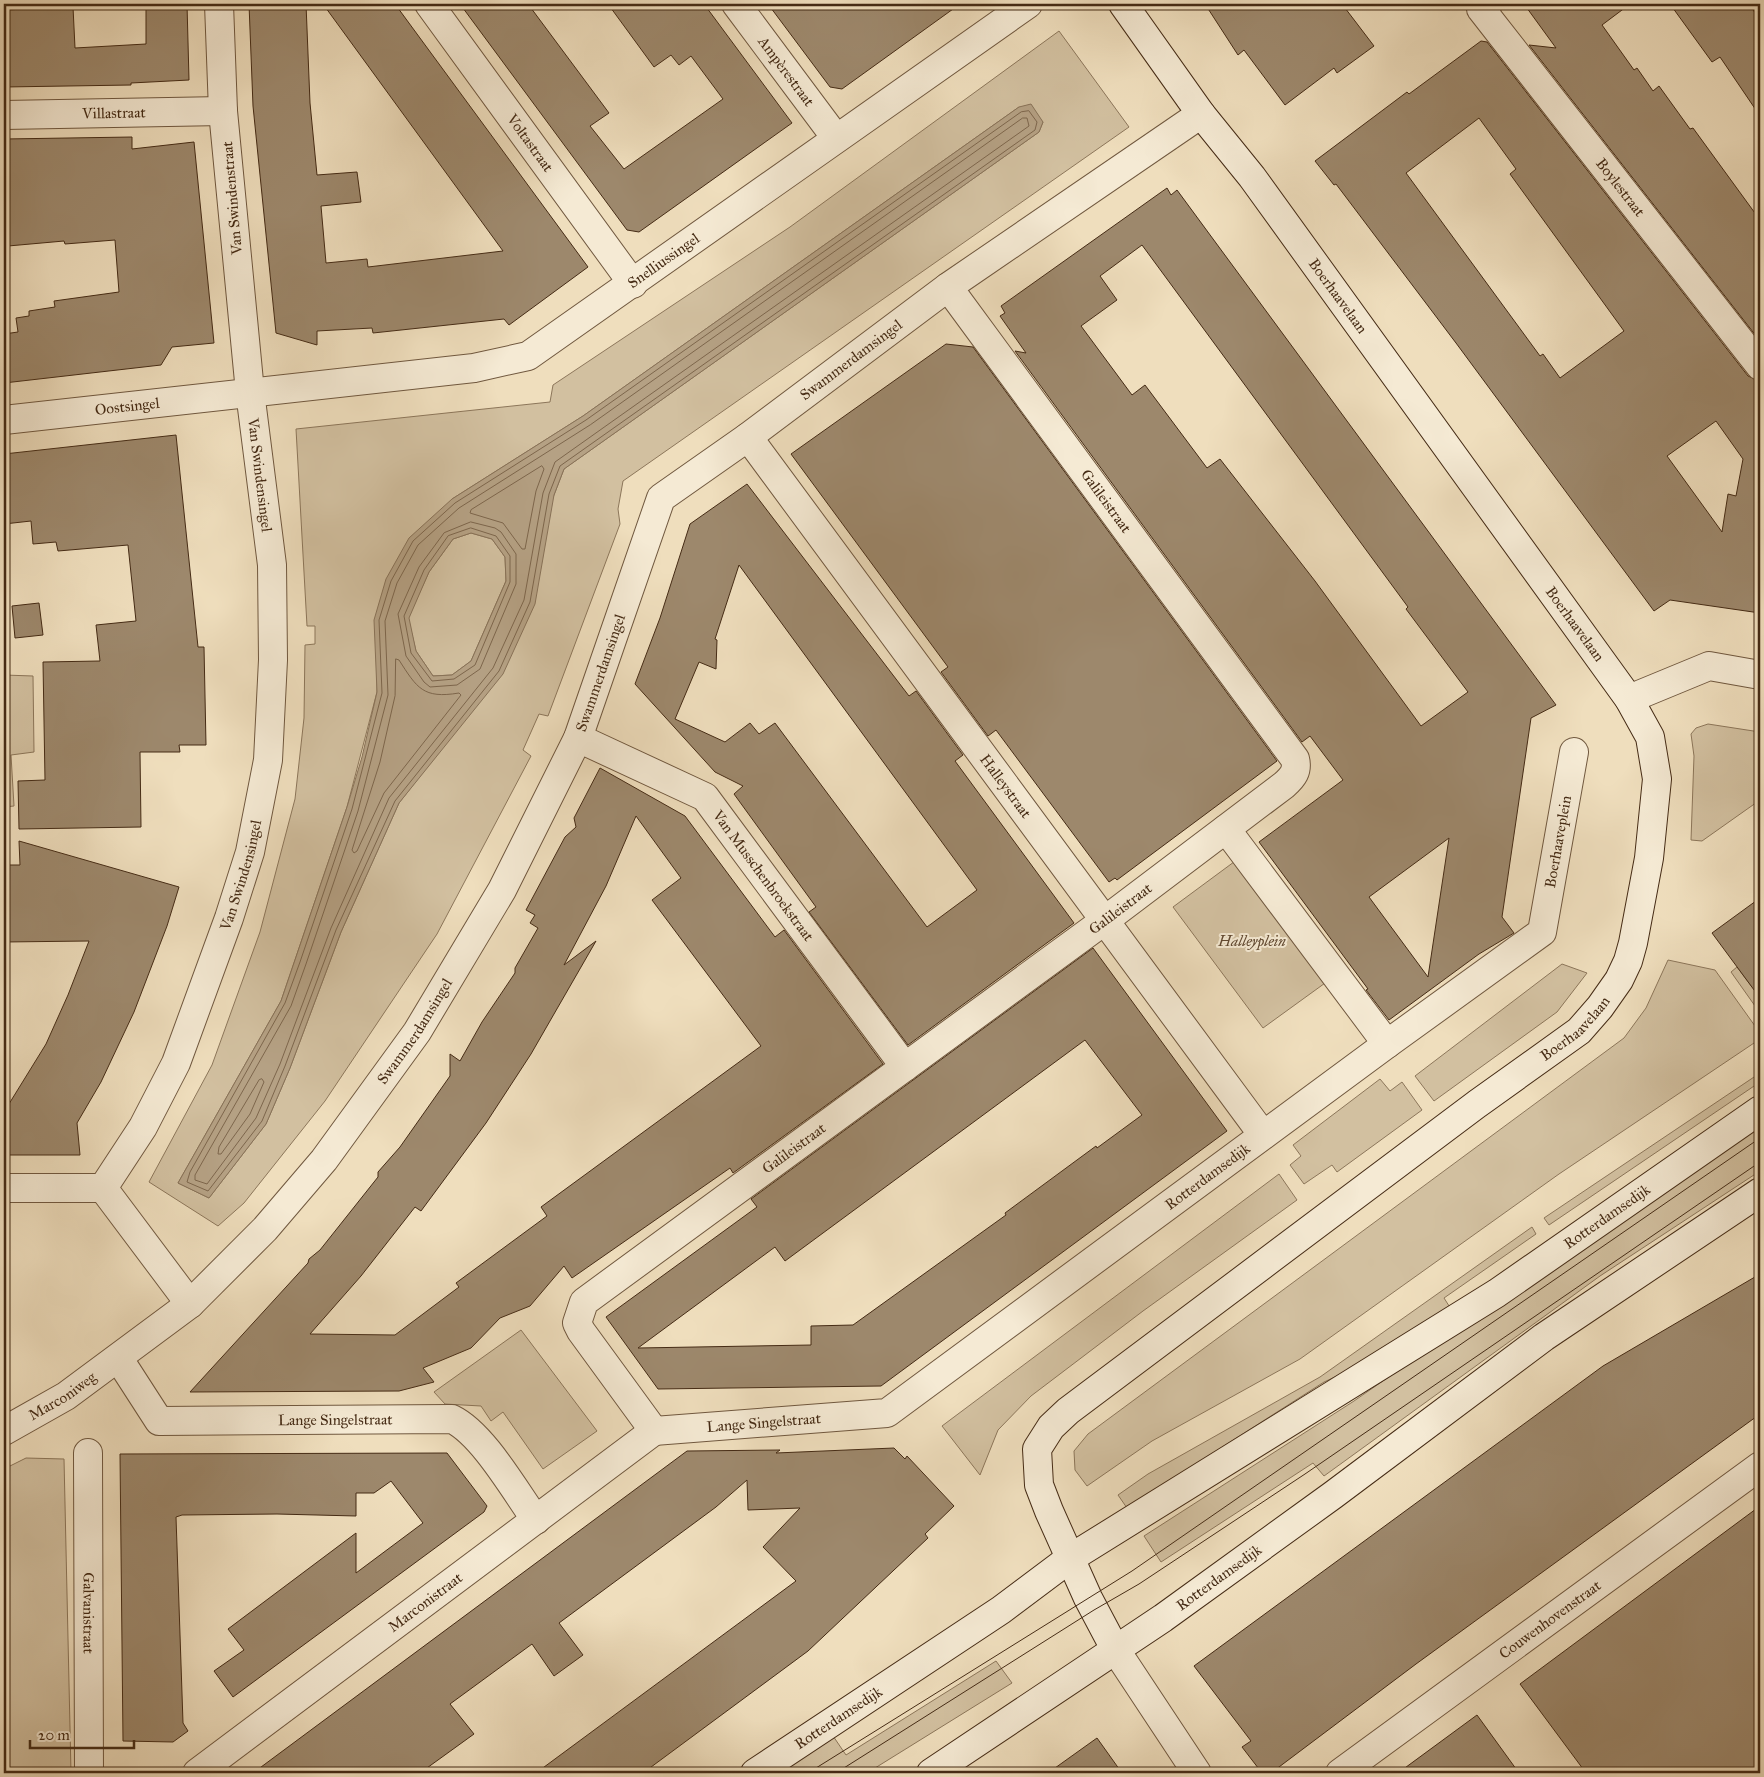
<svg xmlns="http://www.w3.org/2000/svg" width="1764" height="1777" font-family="'IM FELL Great Primer',serif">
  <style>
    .green { fill: #d2c0a0; stroke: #8c765a; fill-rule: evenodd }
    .water { fill: #b5a184; stroke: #887258; fill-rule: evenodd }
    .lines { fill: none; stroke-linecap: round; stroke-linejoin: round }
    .shore { stroke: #7d664c; stroke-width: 1 }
    .building { fill: #9d886c; stroke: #452b15; fill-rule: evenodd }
    .street-casing { stroke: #70583f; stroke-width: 30 }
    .secondary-casing { stroke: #452b15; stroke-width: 30 }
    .street { stroke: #f5ead4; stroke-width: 28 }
    .secondary { stroke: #f5ead4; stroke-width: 28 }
    .tram { stroke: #452b15; stroke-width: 1 }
    .labels { text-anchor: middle; stroke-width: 4; stroke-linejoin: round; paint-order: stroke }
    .street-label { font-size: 15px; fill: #452b15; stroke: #f5ead4 }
    .park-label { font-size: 15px; font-style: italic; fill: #614931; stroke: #f5ead4 }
  </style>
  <rect width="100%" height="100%" fill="#efdebd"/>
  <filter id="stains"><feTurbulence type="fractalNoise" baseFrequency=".004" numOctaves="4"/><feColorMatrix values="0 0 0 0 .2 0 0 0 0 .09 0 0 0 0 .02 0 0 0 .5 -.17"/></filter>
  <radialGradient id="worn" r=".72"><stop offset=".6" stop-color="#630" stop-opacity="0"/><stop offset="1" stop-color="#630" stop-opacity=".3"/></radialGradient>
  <g class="green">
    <path d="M 1059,31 L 1129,127 L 623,481 L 618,509 L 620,524 L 548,716 L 539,714 L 523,750 L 531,756 L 437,934 L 325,1101 L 244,1203 L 218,1226 L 149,1182 L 212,1065 L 260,932 L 295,799 L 304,718 L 305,645 L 315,644 L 315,626 L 307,626 L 296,429 L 550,402 L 553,385 L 790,227 ZM 1019,107 L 1043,122 L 1039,132 L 564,469 L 554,495 L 439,752 L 399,803 L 341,932 L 290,1068 L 266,1124 L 209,1198 L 178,1183 L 281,1001 L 347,807 L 377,692 L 377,668 L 452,499 L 583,416 Z"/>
    <path d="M 471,533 L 492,539 L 505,557 L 506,581 L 471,661 L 452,675 L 433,676 L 416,651 L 408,618 L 429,572 L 453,539 Z"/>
    <path d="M 4,675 L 33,676 L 34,752 L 11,755 L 14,806 L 4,807 Z"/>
    <path d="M 1708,724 L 1760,732 L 1760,800 L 1702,841 L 1691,840 L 1694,756 L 1691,734 L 1696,728 Z"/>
    <path d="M 1242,856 L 1332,978 L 1263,1028 L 1173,907 Z"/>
    <path d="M 1668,960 L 1715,970 L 1760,1033 L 1760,1039 L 1559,1174 L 1300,1359 L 1152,1441 L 1087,1486 L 1075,1470 L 1074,1451 L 1088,1434 L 1624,1038 L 1646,1008 Z"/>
    <path d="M 1562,964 L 1587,973 L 1557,1012 L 1434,1101 L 1415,1076 Z"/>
    <path d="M 1737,967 L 1752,987 L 1760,981 L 1760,1013 L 1731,972 Z"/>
    <path d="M 1760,1073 L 1760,1082 L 1549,1225 L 1544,1218 Z"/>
    <path d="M 1380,1079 L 1390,1091 L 1402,1082 L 1422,1110 L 1337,1172 L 1332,1165 L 1304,1184 L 1290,1165 L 1301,1156 L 1293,1145 Z"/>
    <path d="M 1760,1119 L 1760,1171 L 1600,1276 L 1324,1476 L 1313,1463 L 1161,1562 L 1144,1536 L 1354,1401 Z"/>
    <path d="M 1279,1174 L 1297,1200 L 1143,1311 L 1031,1396 L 998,1430 L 980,1475 L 942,1426 Z"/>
    <path d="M 1532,1227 L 1536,1234 L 1444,1298 L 1451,1309 L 1396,1349 L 1324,1382 L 1127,1508 L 1118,1495 L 1148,1474 L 1320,1377 Z"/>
    <path d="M 521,1330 L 597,1431 L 543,1469 L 503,1412 L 491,1421 L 481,1406 L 445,1404 L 434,1392 Z"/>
    <path d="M 26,1458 L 64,1459 L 71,1773 L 4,1773 L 4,1469 Z"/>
    <path d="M 996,1661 L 1012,1683 L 867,1773 L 771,1773 L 831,1733 L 846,1755 Z"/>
  </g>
  <path class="water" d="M 1031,104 L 1043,122 L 1039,132 L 564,469 L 554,495 L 535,604 L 503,674 L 399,803 L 341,932 L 290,1068 L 266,1124 L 209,1198 L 178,1183 L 281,1001 L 347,807 L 362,757 L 377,692 L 374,620 L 386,579 L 409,538 L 452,499 L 583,416 L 1019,107 ZM 471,533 L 492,539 L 505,557 L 506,581 L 471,661 L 452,675 L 433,676 L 416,651 L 409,618 L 429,572 L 453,539 Z"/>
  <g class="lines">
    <g class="shore">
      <path d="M 1029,111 L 1037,122 L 1035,130 L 560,466 L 549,494 L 530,602 L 499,671 L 395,801 L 336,930 L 285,1066 L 262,1121 L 208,1191 L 187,1182 L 190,1172 L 285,1003 L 300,962 L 352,809 L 382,693 L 379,620 L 391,581 L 413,541 L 455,503 L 586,420 L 1021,112 Z"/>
      <path d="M 1023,118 L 1027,118 L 1029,126 L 555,462 L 543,493 L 524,600 L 493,668 L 389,798 L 331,928 L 280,1064 L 256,1118 L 207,1184 L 195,1180 L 195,1175 L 291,1006 L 306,964 L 358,811 L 388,695 L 385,621 L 397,583 L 418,545 L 459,508 L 590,425 Z"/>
      <path d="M 542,466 L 544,469 L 536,491 L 525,549 L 522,549 L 503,523 L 470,513 L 471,510 Z"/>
      <path d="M 471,522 L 495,528 L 501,532 L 516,554 L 516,584 L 480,669 L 457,685 L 430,687 L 424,682 L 406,656 L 398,614 L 419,567 L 444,533 Z"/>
      <path d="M 471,528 L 496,536 L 510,556 L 510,582 L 475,665 L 454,679 L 432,681 L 411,653 L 404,616 L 424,570 L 448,536 Z"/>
      <path d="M 396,659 L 399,660 C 417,688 423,699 459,693 L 461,695 L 384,793 L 357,851 L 354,853 L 352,850 L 380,762 L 395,696 Z"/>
      <path d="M 262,1079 L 264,1082 L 250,1114 L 221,1154 L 218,1154 L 219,1147 L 259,1080 Z"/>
    </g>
  </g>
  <g class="building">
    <path d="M 146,4 L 187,4 L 189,80 L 131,83 L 131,85 L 4,87 L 4,10 L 73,7 L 75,48 L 146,44 Z"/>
    <path d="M 249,4 L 306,4 L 310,103 L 317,175 L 357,172 L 361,202 L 321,206 L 326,263 L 367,259 L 368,267 L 503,251 L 323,4 L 395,4 L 588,267 L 509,325 L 504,319 L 373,333 L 372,328 L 317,331 L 317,345 L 276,333 L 253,106 Z"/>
    <path d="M 460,4 L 528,4 L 609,113 L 590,126 L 624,169 L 723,99 L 691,56 L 679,65 L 671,55 L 654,67 L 608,4 L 704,4 L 792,123 L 639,232 L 627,230 Z"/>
    <path d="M 768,4 L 960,4 L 842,89 L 830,87 Z"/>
    <path d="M 1205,4 L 1342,4 L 1374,46 L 1337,73 L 1334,68 L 1285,105 L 1244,50 L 1238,55 Z"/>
    <path d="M 1524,4 L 1630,4 L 1602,25 L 1634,70 L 1637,68 L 1653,91 L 1659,86 L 1690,129 L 1693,128 L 1760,220 L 1760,341 L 1529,45 L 1556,48 Z"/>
    <path d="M 1670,4 L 1749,4 L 1760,20 L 1760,116 L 1720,57 L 1712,62 Z"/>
    <path d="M 1481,41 L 1487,42 L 1748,376 L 1760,381 L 1760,613 L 1670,600 L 1654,611 L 1456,343 L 1336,184 L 1334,185 L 1315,161 L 1407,92 L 1409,94 ZM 1479,118 L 1516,169 L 1510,174 L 1624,331 L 1560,378 L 1543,354 L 1540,356 L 1406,173 ZM 1716,421 L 1743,459 L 1736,496 L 1728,494 L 1722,532 L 1667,456 Z"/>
    <path d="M 132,137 L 132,149 L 194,142 L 214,343 L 172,347 L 161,365 L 4,383 L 4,334 L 18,332 L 16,318 L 29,316 L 29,311 L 55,307 L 54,301 L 119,292 L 115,240 L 65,244 L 64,241 L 8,246 L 4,205 L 4,139 Z"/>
    <path d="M 1167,188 L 1171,195 L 1177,190 L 1556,705 L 1531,718 L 1502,917 L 1514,933 L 1479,954 L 1389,1020 L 1366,990 L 1368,989 L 1259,842 L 1343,780 L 1310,736 L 1302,742 L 1015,351 L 1026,353 L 1000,316 L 1005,313 L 1001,306 ZM 1142,245 L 1408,607 L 1406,609 L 1468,692 L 1421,726 L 1315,581 L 1220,459 L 1207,468 L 1145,385 L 1132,395 L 1081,326 L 1117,300 L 1100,276 ZM 1449,838 L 1428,977 L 1369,897 Z"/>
    <path d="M 946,344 L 973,347 L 1277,761 L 1117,880 L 1115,878 L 1109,882 L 996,730 L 988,736 L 941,672 L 948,667 L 791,454 Z"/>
    <path d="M 176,435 L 198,647 L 204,647 L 206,745 L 179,745 L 180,752 L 140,752 L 141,827 L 19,829 L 18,781 L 45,780 L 43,662 L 100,661 L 96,625 L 136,621 L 128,545 L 58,551 L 56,542 L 33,544 L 31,521 L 4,524 L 4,454 Z"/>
    <path d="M 747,484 L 909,696 L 916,691 L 963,755 L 955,761 L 1074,923 L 908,1045 L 809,912 L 816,907 L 734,794 L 743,786 L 715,772 L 635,684 L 660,618 L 690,524 ZM 739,565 L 977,890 L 927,927 L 775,723 L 759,734 L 750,723 L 725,742 L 675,719 L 699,662 L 716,669 L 717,640 L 715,639 Z"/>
    <path d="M 39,603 L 43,635 L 15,638 L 12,606 Z"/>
    <path d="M 600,768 L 685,816 L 775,937 L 784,930 L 883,1064 L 733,1173 L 730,1168 L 572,1278 L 564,1266 L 530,1306 L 500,1318 L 471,1348 L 423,1368 L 434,1382 L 399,1391 L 190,1392 L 308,1263 L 309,1259 L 320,1250 L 378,1177 L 378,1172 L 400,1147 L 450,1076 L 450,1054 L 460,1061 L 482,1022 L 515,973 L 515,968 L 538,928 L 530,923 L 535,915 L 526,910 L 565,837 L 576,827 L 574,818 ZM 636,816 L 681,878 L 652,900 L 761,1046 L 541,1207 L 547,1216 L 456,1283 L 459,1287 L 395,1335 L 310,1334 L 361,1276 L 415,1207 L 421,1211 L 486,1123 L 531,1054 L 596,941 L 564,965 L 606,886 Z"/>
    <path d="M 19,841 L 179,887 L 167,926 L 134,1012 L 101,1082 L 77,1123 L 80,1155 L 4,1155 L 4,1112 L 46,1044 L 68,995 L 89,941 L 4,942 L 4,865 L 20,865 Z"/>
    <path d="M 1760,898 L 1760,998 L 1712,933 Z"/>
    <path d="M 1093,948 L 1227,1131 L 881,1386 L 658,1389 L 606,1317 L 757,1207 L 751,1199 ZM 1085,1040 L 1142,1115 L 1097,1148 L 1096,1146 L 1005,1213 L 1006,1215 L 853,1325 L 811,1326 L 811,1345 L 638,1348 L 775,1247 L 785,1261 Z"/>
    <path d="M 1760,1274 L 1760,1414 L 1416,1664 L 1271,1773 L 1262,1773 L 1242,1747 L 1251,1741 L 1194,1666 L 1603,1366 Z"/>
    <path d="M 894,1448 L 905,1459 L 907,1456 L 954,1506 L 925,1534 L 928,1538 L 808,1651 L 643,1773 L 536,1773 L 796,1581 L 763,1547 L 800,1508 L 748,1510 L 747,1480 L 716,1507 L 559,1623 L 583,1655 L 554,1676 L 532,1644 L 450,1704 L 474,1734 L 420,1773 L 253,1773 L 687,1451 L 780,1450 L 776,1453 Z"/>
    <path d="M 447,1453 L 487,1506 L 484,1512 L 233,1697 L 214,1671 L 244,1650 L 228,1629 L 356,1533 L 356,1573 L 423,1523 L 391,1481 L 374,1493 L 356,1493 L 356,1516 L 277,1514 L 182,1515 L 176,1517 L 183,1723 L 188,1731 L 173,1742 L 123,1741 L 120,1454 Z"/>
    <path d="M 1760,1506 L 1760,1773 L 1586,1773 L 1520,1684 Z"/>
    <path d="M 1477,1715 L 1519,1773 L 1398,1773 Z"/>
    <path d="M 1097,1738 L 1122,1773 L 1048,1773 Z"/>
  </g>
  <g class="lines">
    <defs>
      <g id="street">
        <path id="s1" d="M 429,4 L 633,284"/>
        <path id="s2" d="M 736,4 L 836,138"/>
        <path id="s3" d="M 1488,4 L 1481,9 L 1760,366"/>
        <path id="s4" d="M 4,115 L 223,111"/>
        <path id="s5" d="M 4,420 L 474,368 L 528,356 L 1028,4"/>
        <path id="s6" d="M 748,437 L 1263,1135"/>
        <path d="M 1629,699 L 1709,666 L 1760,675"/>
        <path id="s7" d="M 578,738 L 705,797 L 905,1067"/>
        <path d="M 1226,829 L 1387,1044"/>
        <path d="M 4,1188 L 103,1188"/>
        <path id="s8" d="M 190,1304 L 103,1188 L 143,1127 L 176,1063 L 229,918 L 250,852 L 268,760 L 273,660 L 272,565 L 250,392 L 223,111 L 219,4"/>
        <path id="s9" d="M 119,1359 L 159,1421 L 452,1419 C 483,1434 515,1491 536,1520"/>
        <path id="s10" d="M 4,1431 L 66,1396 L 190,1304 L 265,1229 L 324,1160 L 417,1032 L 502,890 L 578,738 L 661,498 L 748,437 L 948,287 L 1201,114"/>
        <path id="s11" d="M 654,1431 L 581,1331 L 577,1323 L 584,1302 L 1104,921 L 1284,785 C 1293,777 1298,771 1295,759 L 948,287"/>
        <path id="s12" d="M 654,1431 L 887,1413 L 1387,1044 L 1542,932 L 1574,752"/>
        <path id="s13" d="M 88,1453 L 89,1773"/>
        <path d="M 1115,1649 L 1197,1773"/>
        <path id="s14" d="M 197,1773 L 654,1431"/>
        <path id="s15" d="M 1340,1773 L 1760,1466"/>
      </g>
      <g id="secondary">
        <path id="s16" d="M 1115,1649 L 1088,1598 L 1049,1511 L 1039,1485 L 1037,1449 L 1051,1427 L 1068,1411 L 1477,1104 L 1579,1031 L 1600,1007 L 1619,980 L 1628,961 L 1633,943 L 1649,858 L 1657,779 L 1650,737 L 1629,699 L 1252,177 L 1201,114 L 1123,4"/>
        <path id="s17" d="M 755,1773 L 1001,1610 L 1069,1559 L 1497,1293 L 1760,1110"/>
        <path id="s18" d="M 931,1773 L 1163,1618 L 1333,1495 L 1544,1337 L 1760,1192"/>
      </g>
    </defs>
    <use href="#street" class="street-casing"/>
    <use href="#secondary" class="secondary-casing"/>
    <use href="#street" class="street"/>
    <use href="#secondary" class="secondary"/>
    <g class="tram">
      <path d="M 808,1773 L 1132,1571 L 1760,1138"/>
      <path d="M 836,1773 L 1094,1610 L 1139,1584 L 1305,1474 L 1760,1162"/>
    </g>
  </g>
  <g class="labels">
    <g class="street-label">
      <text dy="5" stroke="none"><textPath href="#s2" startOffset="84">Ampèrestraat</textPath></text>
      <text dy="5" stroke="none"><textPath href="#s4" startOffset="110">Villastraat</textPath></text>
      <text dy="5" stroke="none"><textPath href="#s1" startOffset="172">Voltastraat</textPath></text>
      <text dy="5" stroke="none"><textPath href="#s3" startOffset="235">Boylestraat</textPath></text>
      <text transform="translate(232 198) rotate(-95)" y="5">Van Swindenstraat</text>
      <text dy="5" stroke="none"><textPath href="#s5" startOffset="694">Snelliussingel</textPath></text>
      <text transform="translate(1338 296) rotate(54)" y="5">Boerhaavelaan</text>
      <text dy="5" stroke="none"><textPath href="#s10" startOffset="1405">Swammerdamsingel</textPath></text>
      <text dy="5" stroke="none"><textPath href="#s5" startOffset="124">Oostsingel</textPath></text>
      <text transform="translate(260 475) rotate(83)" y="5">Van Swindensingel</text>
      <text transform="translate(1106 501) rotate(54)" y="5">Galileistraat</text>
      <text transform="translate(1575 624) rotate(54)" y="5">Boerhaavelaan</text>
      <text dy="5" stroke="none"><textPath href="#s10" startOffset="985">Swammerdamsingel</textPath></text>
      <text dy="5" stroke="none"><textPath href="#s6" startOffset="434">Halleystraat</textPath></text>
      <text dy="5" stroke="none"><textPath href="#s12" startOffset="1138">Boerhaaveplein</textPath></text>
      <text dy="5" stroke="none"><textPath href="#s8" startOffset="489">Van Swindensingel</textPath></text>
      <text dy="5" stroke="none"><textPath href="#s7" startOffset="238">Van Musschenbroekstraat</textPath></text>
      <text dy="5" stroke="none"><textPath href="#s11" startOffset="820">Galileistraat</textPath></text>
      <text dy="5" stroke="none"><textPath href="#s16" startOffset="902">Boerhaavelaan</textPath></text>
      <text dy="5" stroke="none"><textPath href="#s10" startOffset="580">Swammerdamsingel</textPath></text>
      <text dy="5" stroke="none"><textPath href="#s11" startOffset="415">Galileistraat</textPath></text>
      <text dy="5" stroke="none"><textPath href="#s12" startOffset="632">Rotterdamsedijk</textPath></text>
      <text dy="5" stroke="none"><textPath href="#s17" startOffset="1018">Rotterdamsedijk</textPath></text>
      <text dy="5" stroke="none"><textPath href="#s10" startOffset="68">Marconiweg</textPath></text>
      <text dy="5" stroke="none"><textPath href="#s9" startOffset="250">Lange Singelstraat</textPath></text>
      <text dy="5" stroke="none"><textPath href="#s12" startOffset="110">Lange Singelstraat</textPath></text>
      <text dy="5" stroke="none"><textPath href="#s18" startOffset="348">Rotterdamsedijk</textPath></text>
      <text dy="5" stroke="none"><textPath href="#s14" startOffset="285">Marconistraat</textPath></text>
      <text dy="5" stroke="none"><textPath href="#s13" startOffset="160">Galvanistraat</textPath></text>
      <text dy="5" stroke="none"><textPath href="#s15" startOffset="260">Couwenhovenstraat</textPath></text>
      <text dy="5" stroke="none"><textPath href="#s17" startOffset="100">Rotterdamsedijk</textPath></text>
    </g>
    <g class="park-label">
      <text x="1252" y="946">Halleyplein</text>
    </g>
  </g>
  <rect width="1764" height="1777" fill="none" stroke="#efdebd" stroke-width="20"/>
  <rect x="5" y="5" width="1754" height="1767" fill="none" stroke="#452b15" stroke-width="2.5"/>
  <rect x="10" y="10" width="1744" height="1757" fill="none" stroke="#452b15"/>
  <path d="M30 1740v8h104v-8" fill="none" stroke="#452b15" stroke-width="2.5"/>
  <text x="38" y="1740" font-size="15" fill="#452b15" stroke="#f5ead4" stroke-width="4" paint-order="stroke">20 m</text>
  <rect width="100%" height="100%" filter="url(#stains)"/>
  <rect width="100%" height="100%" fill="url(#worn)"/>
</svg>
